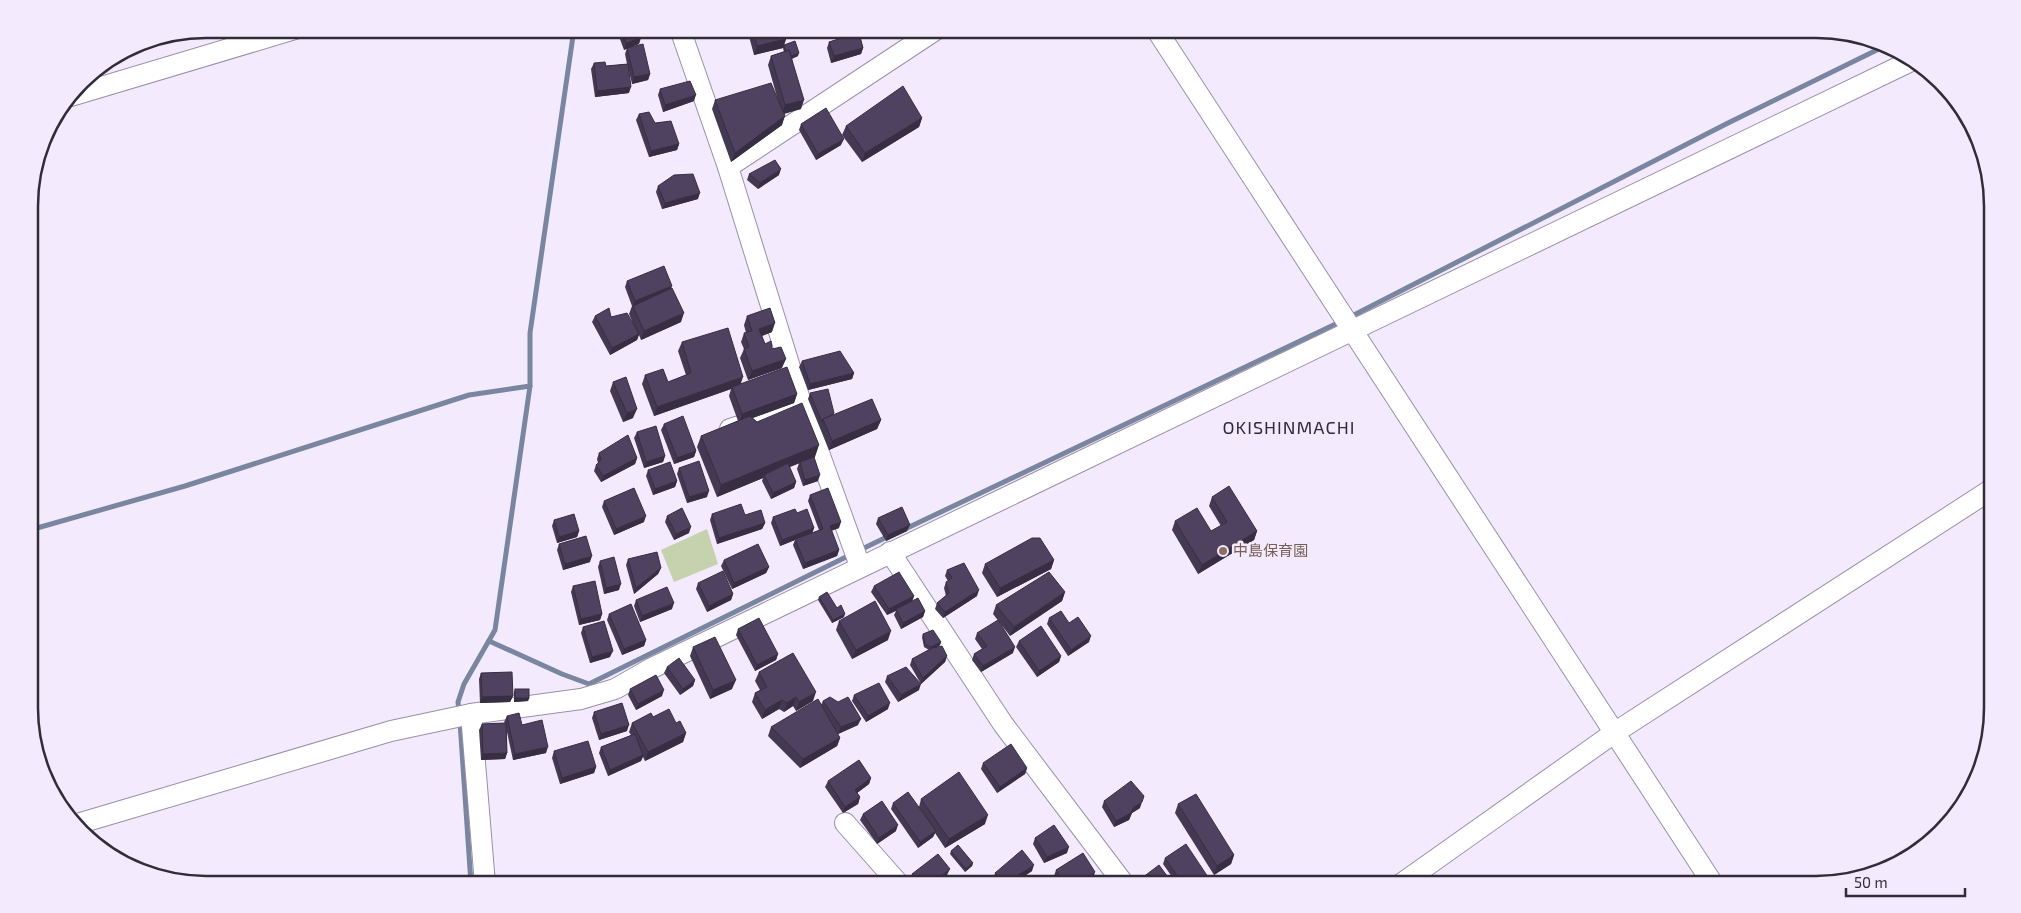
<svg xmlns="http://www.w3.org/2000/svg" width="2021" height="913" font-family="'Exo 2','Noto Sans JP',sans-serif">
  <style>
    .green { fill: #c6d1ae }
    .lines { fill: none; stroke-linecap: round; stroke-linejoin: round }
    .stream { stroke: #7a869f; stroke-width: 5 }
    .minor-casing { stroke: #9b8eaa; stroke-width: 22 }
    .minor { stroke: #fff; stroke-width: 20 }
    .wall { fill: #433953 }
    .shaded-wall { fill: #372e43 }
    .building { fill: #4e4260; stroke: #372e43 }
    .education-dot { fill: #8d6e63; stroke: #f3ebfd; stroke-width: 2 }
    .labels { text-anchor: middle; stroke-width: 5; stroke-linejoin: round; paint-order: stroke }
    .education-label { font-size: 15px; fill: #785e54; stroke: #f3ebfd; text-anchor: start }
    .quarter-label { font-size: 18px; letter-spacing: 1px; fill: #312c37; stroke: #f3ebfd }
    .rim { fill: none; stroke: #312c37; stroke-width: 2.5 }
  </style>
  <rect width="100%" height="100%" fill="#f3ebfd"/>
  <path class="green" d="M 707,529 L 718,564 L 674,582 L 661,550 Z"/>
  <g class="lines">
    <g class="stream">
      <path d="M 1350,317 L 1726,124 L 1887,45"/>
      <path d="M 30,530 L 185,486 L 469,395 L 530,386"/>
      <path d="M 903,530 L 1342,321"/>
      <path d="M 860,550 L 891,535"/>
      <path d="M 489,641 L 562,674 L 589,684 L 850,555"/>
      <path d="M 459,711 L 458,702 L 464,684 L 495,630 L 530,386 L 530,333 L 574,29"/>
      <path d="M 460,722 L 471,884"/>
    </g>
    <defs>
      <g id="minor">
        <path d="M 680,29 L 728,167 L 802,406 L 860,566"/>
        <path d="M 1156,29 L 1713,884"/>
        <path d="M 71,96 L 295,29"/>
        <path d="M 728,167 L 937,29"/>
        <path d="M 730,429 L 793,409"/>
        <path d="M 890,552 L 1003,724 L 1124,884"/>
        <path d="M 471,714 L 485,884"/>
        <path d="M 845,823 L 899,884"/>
        <path d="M 77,824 L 391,731 L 471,714 L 581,699 L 615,689 L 652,668 L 1909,62"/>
        <path d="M 1401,884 L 1614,733 L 1992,489"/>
      </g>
    </defs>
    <use href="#minor" class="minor-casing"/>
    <use href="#minor" class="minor"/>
  </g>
  <g class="wall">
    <path d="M 618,29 L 643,29 L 641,34 L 640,35 L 639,44 L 629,47 L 650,74 L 648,80 L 632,84 L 629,71 L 629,93 L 595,97 L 591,69 L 594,63 L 606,66 L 627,64 L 625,54 L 627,48 L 624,50 L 617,31 Z"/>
    <path d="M 747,29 L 783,29 L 786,39 L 784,45 L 798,56 L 792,59 L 801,109 L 784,114 L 782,125 L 731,162 L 712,109 L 715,100 L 777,97 L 768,65 L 771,56 L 784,52 L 783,48 L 754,55 Z"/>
    <path d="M 840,29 L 858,29 L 863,48 L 861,54 L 831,63 L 827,48 L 829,42 L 841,38 L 839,32 Z"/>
    <path d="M 660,89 L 694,101 L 663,112 L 658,95 Z"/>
    <path d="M 639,114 L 655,123 L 679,144 L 677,150 L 649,157 L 636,120 Z"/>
    <path d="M 922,118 L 919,127 L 862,162 L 842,135 L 846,126 Z"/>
    <path d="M 801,124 L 841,145 L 816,160 L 799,130 Z"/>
    <path d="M 749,174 L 779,175 L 758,189 L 747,180 Z"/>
    <path d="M 658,186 L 698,199 L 662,209 L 656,192 Z"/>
    <path d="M 627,281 L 671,288 L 681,322 L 641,340 L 639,335 L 637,340 L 610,355 L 592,322 L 595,316 L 611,317 L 634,326 L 629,314 L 632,306 L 625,287 Z"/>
    <path d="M 747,316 L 772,332 L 762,336 L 765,344 L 772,349 L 782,368 L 748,380 L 740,358 L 744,349 L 741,342 L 744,333 L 746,333 L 744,325 Z"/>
    <path d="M 682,342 L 741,384 L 797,394 L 794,403 L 752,418 L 757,422 L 815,457 L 806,460 L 818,481 L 803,486 L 797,469 L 799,463 L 789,467 L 796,482 L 794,488 L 771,499 L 762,481 L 763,478 L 717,497 L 697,447 L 701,436 L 738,421 L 729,396 L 731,389 L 654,416 L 642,384 L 645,375 L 668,382 L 686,375 L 678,351 Z"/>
    <path d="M 802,361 L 854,373 L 852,379 L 808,390 L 799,367 Z"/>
    <path d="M 613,382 L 633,418 L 623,422 L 610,391 Z"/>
    <path d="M 810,393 L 834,413 L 833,415 L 881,420 L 877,429 L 829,450 L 808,399 Z"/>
    <path d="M 664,424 L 696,451 L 694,457 L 674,464 L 661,430 Z"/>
    <path d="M 637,432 L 665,456 L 663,462 L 644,468 L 634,438 Z"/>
    <path d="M 599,453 L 637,458 L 635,464 L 601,482 L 594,471 L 596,465 L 598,463 L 597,459 Z"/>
    <path d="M 679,468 L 707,497 L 687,503 L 677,474 Z"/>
    <path d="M 648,470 L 677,481 L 675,487 L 653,495 L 646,476 Z"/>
    <path d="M 810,495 L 839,528 L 831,531 L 839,550 L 837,556 L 803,569 L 793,545 L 795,540 L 780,546 L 771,523 L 773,517 L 797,513 L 814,528 L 812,533 L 819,530 L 808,501 Z"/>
    <path d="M 1212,497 L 1257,531 L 1254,540 L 1198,574 L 1172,530 L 1175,521 L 1211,531 L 1221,526 L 1209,506 Z"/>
    <path d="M 604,501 L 644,522 L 614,535 L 602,507 Z"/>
    <path d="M 712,514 L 745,515 L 765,523 L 762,529 L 717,544 L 710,520 Z"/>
    <path d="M 667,516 L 689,533 L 674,540 L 665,522 Z"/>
    <path d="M 878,518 L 907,531 L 886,541 L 876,524 Z"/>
    <path d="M 554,520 L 579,531 L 577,537 L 557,543 L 552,526 Z"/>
    <path d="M 559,544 L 590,562 L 563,570 L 557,550 Z"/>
    <path d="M 628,559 L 661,568 L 658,574 L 634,594 L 626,565 Z"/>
    <path d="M 724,560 L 769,567 L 766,573 L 732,589 L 721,566 Z"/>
    <path d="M 1054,560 L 1051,569 L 997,597 L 982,573 L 985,564 Z"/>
    <path d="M 600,561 L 619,590 L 604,594 L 598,567 Z"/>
    <path d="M 947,570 L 977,596 L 943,618 L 935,609 L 937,603 L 946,596 L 944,588 L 946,582 L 948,581 L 945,576 Z"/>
    <path d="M 698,583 L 733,594 L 731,600 L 707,612 L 696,589 Z"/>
    <path d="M 573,586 L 602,614 L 600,620 L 579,625 L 571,592 Z"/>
    <path d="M 874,586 L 914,596 L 912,601 L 925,611 L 923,617 L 901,629 L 894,615 L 896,611 L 887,615 L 871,592 Z"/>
    <path d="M 1065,592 L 1062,601 L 1010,636 L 993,614 L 996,605 Z"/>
    <path d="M 819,597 L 837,608 L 844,617 L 832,623 L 818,600 Z"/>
    <path d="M 636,600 L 672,609 L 640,622 L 634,606 Z"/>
    <path d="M 609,614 L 646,640 L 644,646 L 622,655 L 607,620 Z"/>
    <path d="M 1049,618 L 1069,623 L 1089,642 L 1068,656 L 1047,624 Z"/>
    <path d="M 839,621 L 888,640 L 852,659 L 836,630 Z"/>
    <path d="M 583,627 L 610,657 L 590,663 L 581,633 Z"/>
    <path d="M 738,629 L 778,654 L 776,660 L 755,671 L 736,635 Z"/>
    <path d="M 977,633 L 1013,653 L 981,672 L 972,660 L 974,654 L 982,649 L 975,639 Z"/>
    <path d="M 923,634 L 941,642 L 940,645 L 937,647 L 947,656 L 945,662 L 921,684 L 910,665 L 912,659 L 929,650 L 924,647 L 922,637 Z"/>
    <path d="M 1019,641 L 1061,656 L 1059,662 L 1037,677 L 1016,647 Z"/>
    <path d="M 693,647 L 732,689 L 710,699 L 690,656 Z"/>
    <path d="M 667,667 L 695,680 L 693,686 L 680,695 L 664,673 Z"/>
    <path d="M 759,672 L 813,701 L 796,711 L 793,706 L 784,712 L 779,709 L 762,719 L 752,702 L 755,693 L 760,690 L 755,681 Z"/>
    <path d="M 481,673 L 513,696 L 510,702 L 480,703 L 479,679 Z"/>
    <path d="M 887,676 L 919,690 L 898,702 L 885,682 Z"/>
    <path d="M 515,689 L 529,698 L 528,701 L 514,702 L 514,692 Z"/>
    <path d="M 630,689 L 662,696 L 636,710 L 628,695 Z"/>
    <path d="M 854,695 L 888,709 L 866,722 L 852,701 Z"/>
    <path d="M 823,701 L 858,725 L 838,734 L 840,738 L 837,746 L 800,768 L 768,736 L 771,727 L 821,705 Z"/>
    <path d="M 594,712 L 627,731 L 599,740 L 592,718 Z"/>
    <path d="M 507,716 L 522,725 L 546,753 L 513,760 L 507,732 L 507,753 L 505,759 L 481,760 L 479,730 L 482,724 L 505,723 L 504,722 Z"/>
    <path d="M 653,717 L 676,723 L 686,733 L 683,742 L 645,761 L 643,757 L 641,761 L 608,776 L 599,753 L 601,747 L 631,735 L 629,732 L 632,723 Z"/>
    <path d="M 554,751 L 596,767 L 594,773 L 560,784 L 552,758 Z"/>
    <path d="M 983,763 L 1027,768 L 1025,774 L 997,793 L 981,769 Z"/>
    <path d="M 871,778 L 869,784 L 857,793 L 860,797 L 858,804 L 843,813 L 825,787 L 828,781 Z"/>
    <path d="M 921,799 L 985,824 L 945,848 L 935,833 L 933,837 L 918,848 L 891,809 L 893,803 L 919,807 Z"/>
    <path d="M 1104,801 L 1140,808 L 1132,813 L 1129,820 L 1114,827 L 1102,807 Z"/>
    <path d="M 1178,804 L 1234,855 L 1231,864 L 1214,875 L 1175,813 Z"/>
    <path d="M 863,814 L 896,831 L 877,844 L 860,820 Z"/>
    <path d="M 1035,838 L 1067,853 L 1044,863 L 1033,844 Z"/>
    <path d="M 951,851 L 973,863 L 972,866 L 965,872 L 950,854 Z"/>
    <path d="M 1165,858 L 1206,884 L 1177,884 L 1163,864 Z"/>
    <path d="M 1056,870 L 1093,879 L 1085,884 L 1059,884 L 1054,876 Z"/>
    <path d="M 1032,871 L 1012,884 L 998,884 L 993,879 L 995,873 Z"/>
    <path d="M 912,874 L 947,875 L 936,884 L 912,884 L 910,880 Z"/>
  </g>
  <g class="shaded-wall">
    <path d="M 643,29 L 641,34 L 636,36 L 638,30 Z"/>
    <path d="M 641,38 L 639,44 L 624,50 L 626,43 Z"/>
    <path d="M 786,39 L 783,48 L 754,55 L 757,46 Z"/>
    <path d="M 863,48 L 861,54 L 831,63 L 834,56 Z"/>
    <path d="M 799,53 L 798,56 L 787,60 L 788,57 Z"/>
    <path d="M 650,74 L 648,80 L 632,84 L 634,77 Z"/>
    <path d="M 631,87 L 629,93 L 595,97 L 597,91 Z"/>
    <path d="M 696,95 L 694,101 L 663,112 L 665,105 Z"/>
    <path d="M 804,100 L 801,109 L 782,114 L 785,105 Z"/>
    <path d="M 785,116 L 782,125 L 731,162 L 735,153 Z"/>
    <path d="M 922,118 L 919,127 L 862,162 L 865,153 Z"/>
    <path d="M 844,139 L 841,145 L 816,160 L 818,154 Z"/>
    <path d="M 679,144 L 677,150 L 649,157 L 651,151 Z"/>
    <path d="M 781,169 L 779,175 L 758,189 L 760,183 Z"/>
    <path d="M 700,193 L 698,199 L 662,209 L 665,203 Z"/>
    <path d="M 672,286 L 670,292 L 633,307 L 635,301 Z"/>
    <path d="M 684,313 L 681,322 L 641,340 L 644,331 Z"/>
    <path d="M 775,323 L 772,332 L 756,338 L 759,329 Z"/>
    <path d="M 639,334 L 637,340 L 610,355 L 612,348 Z"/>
    <path d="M 786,359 L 782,368 L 748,380 L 752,371 Z"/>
    <path d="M 854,373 L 852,379 L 808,390 L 810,384 Z"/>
    <path d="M 743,377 L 740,386 L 732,387 L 731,389 L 654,416 L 657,407 Z"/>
    <path d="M 797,394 L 794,403 L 739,423 L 742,414 Z"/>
    <path d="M 637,409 L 633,418 L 623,422 L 627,413 Z"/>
    <path d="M 881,420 L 877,429 L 829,450 L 832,441 Z"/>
    <path d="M 819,445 L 815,457 L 765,477 L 764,475 L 763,478 L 717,497 L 721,485 Z"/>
    <path d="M 696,451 L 694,457 L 674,464 L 677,458 Z"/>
    <path d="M 665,456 L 663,462 L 644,468 L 646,462 Z"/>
    <path d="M 637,458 L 635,464 L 601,482 L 603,476 Z"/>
    <path d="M 820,475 L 818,481 L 803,486 L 805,480 Z"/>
    <path d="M 677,481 L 675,487 L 653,495 L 655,489 Z"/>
    <path d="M 796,482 L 794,488 L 771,499 L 773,493 Z"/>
    <path d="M 709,491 L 707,497 L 687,503 L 689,497 Z"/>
    <path d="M 646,516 L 644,522 L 614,535 L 616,529 Z"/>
    <path d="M 841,522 L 839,528 L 827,532 L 830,526 Z"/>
    <path d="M 765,523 L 762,529 L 717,544 L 719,538 Z"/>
    <path d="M 910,525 L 907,531 L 886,541 L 888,535 Z"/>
    <path d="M 691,527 L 689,533 L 674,540 L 676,534 Z"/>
    <path d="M 814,528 L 812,534 L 795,539 L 795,540 L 780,546 L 782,540 Z"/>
    <path d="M 579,531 L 577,537 L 557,543 L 559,537 Z"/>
    <path d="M 1257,531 L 1254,540 L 1198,574 L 1202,565 Z"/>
    <path d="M 839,550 L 837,556 L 803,569 L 805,563 Z"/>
    <path d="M 592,556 L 590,562 L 563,570 L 565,564 Z"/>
    <path d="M 1054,560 L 1051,569 L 997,597 L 1000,588 Z"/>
    <path d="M 769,567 L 766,573 L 732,589 L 734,583 Z"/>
    <path d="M 661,568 L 658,574 L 634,594 L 636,588 Z"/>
    <path d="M 621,584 L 619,590 L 604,594 L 606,588 Z"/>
    <path d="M 979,590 L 977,596 L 943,618 L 945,612 Z"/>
    <path d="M 1065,592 L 1062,601 L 1010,636 L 1014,627 Z"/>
    <path d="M 733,594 L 731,600 L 707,612 L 709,606 Z"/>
    <path d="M 914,596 L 912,602 L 887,615 L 889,609 Z"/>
    <path d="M 674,603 L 672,609 L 640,622 L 642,616 Z"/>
    <path d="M 925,611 L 923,617 L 901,629 L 903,623 Z"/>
    <path d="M 602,614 L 600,620 L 579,625 L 581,619 Z"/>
    <path d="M 845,614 L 844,617 L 832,623 L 833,620 Z"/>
    <path d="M 891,631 L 888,640 L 852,659 L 856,650 Z"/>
    <path d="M 1091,636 L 1089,642 L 1068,656 L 1071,650 Z"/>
    <path d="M 646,640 L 644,646 L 622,655 L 624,649 Z"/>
    <path d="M 941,642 L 940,645 L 930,651 L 931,647 Z"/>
    <path d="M 1015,647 L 1013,653 L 981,672 L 983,666 Z"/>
    <path d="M 613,651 L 610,657 L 590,663 L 592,657 Z"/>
    <path d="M 778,654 L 776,660 L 755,671 L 757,665 Z"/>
    <path d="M 947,656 L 945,662 L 921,684 L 923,678 Z"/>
    <path d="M 1061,656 L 1059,662 L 1037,677 L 1039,671 Z"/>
    <path d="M 695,680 L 693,686 L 680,695 L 683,689 Z"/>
    <path d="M 736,680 L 732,689 L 710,699 L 713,690 Z"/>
    <path d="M 921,684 L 919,690 L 898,702 L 901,695 Z"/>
    <path d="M 664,690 L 662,696 L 636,710 L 638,704 Z"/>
    <path d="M 816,692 L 813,701 L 796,711 L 799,702 Z"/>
    <path d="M 513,696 L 510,702 L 480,703 L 482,697 Z"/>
    <path d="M 796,697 L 793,706 L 784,712 L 787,703 Z"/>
    <path d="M 515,698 L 529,698 L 528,701 L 514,702 Z"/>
    <path d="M 782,700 L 779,709 L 762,719 L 765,710 Z"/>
    <path d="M 890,703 L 888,709 L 866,722 L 868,716 Z"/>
    <path d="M 861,719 L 858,725 L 838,734 L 841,727 Z"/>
    <path d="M 629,725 L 627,731 L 599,740 L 601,734 Z"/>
    <path d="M 686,733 L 683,742 L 645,761 L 648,752 Z"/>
    <path d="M 840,738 L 837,746 L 800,768 L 803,759 Z"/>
    <path d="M 548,747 L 546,753 L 513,760 L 515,754 Z"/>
    <path d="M 507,753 L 505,759 L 481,760 L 483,754 Z"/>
    <path d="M 643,755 L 641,761 L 608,776 L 610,770 Z"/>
    <path d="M 596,767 L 594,773 L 560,784 L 562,778 Z"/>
    <path d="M 1027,768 L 1025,774 L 997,793 L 1000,787 Z"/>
    <path d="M 871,778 L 869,784 L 853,796 L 855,790 Z"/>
    <path d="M 860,797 L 858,804 L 843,813 L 845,807 Z"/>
    <path d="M 1142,802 L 1140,808 L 1132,813 L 1129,820 L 1114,827 L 1116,821 L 1134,807 Z"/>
    <path d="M 988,815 L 985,824 L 945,848 L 949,839 Z"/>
    <path d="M 898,825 L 896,831 L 877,844 L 879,838 Z"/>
    <path d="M 936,831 L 933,837 L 918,848 L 920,842 Z"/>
    <path d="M 1069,847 L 1067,853 L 1044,863 L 1047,857 Z"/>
    <path d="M 1234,855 L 1231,864 L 1214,875 L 1217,866 Z"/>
    <path d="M 973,863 L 972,866 L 965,872 L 966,869 Z"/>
    <path d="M 1034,865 L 1032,871 L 1012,884 L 1006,884 L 1006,883 Z"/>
    <path d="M 950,869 L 947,875 L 936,884 L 930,884 Z"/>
    <path d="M 1095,872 L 1093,879 L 1085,884 L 1077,884 Z"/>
    <path d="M 1208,877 L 1206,884 L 1198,884 Z"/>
  </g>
  <g class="building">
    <path d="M 621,29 L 642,29 L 638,30 L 641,38 L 626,43 Z"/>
    <path d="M 753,29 L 783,29 L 786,39 L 757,46 Z"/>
    <path d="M 842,29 L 858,29 L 863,48 L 834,56 L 829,42 L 845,37 Z"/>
    <path d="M 795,41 L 799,53 L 791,56 L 789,50 L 786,51 L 784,45 Z"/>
    <path d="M 643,44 L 650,74 L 634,77 L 627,48 Z"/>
    <path d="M 789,50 L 804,100 L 785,105 L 771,56 Z"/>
    <path d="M 605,62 L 606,66 L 628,64 L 631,87 L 597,91 L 594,63 Z"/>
    <path d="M 690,81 L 696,95 L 665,105 L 660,89 Z"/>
    <path d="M 771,83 L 785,116 L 735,153 L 715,100 Z"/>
    <path d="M 903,86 L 922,118 L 865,153 L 846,126 Z"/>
    <path d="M 826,108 L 844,139 L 818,154 L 801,124 Z"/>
    <path d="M 649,112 L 655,123 L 671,121 L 679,144 L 651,151 L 639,114 Z"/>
    <path d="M 775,160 L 781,169 L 760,183 L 749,174 Z"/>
    <path d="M 693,174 L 700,193 L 665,203 L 658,186 L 674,175 Z"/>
    <path d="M 664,266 L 672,286 L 635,301 L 627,281 Z"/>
    <path d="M 672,288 L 684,313 L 644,331 L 633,306 Z"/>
    <path d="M 609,308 L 611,317 L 627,313 L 639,334 L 612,348 L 595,316 Z"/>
    <path d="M 770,308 L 775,323 L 759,329 L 765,344 L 771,341 L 772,349 L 781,347 L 786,359 L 752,371 L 744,349 L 749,347 L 744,333 L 752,331 L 747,316 Z"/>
    <path d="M 728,328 L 743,377 L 657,407 L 645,375 L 663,369 L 668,382 L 691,373 L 682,342 Z"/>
    <path d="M 840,351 L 854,373 L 810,384 L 802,361 Z"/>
    <path d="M 787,367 L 797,394 L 742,414 L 732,387 Z"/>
    <path d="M 626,377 L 637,409 L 627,413 L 613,382 Z"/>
    <path d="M 828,389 L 834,413 L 828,417 L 823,419 L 822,422 L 810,393 Z"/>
    <path d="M 872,399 L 881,420 L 832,441 L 823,419 Z"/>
    <path d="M 802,403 L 819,445 L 721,485 L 701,436 L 750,416 L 757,422 Z"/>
    <path d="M 683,416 L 696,451 L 677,458 L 664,424 Z"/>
    <path d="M 656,426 L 665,456 L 646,462 L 637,432 Z"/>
    <path d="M 628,435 L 637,458 L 603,476 L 596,465 L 601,460 L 599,453 Z"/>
    <path d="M 814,457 L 820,475 L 805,480 L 800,462 Z"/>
    <path d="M 699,461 L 709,491 L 689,497 L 679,468 Z"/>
    <path d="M 670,462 L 677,481 L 655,489 L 648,470 Z"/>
    <path d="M 788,463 L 796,482 L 773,493 L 764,475 Z"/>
    <path d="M 1229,486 L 1257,531 L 1202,565 L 1175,521 L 1197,508 L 1211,531 L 1227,522 L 1212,497 Z"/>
    <path d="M 634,488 L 646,516 L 616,529 L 604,501 Z"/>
    <path d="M 828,488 L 841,522 L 830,526 L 839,550 L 805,563 L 795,539 L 823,529 L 810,495 Z"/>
    <path d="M 741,504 L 745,515 L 761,510 L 765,523 L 719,538 L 712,514 Z"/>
    <path d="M 902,507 L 910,525 L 888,535 L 878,518 Z"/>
    <path d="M 682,508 L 691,527 L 676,534 L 667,516 Z"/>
    <path d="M 795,509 L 797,513 L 807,509 L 814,528 L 782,540 L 773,517 Z"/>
    <path d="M 574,514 L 579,531 L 559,537 L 554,520 Z"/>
    <path d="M 586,536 L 592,556 L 565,564 L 559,544 Z"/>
    <path d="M 1032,538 L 1040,538 L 1054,560 L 1000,588 L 985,564 Z"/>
    <path d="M 758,544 L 769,567 L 734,583 L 724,560 Z"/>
    <path d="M 657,552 L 661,568 L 636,588 L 628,559 Z"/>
    <path d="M 614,557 L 621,584 L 606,588 L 600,561 Z"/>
    <path d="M 964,563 L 979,590 L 945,612 L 937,603 L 949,593 L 946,582 L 952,578 L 947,570 Z"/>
    <path d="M 723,571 L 733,594 L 709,606 L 698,583 Z"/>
    <path d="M 899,572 L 914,596 L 889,609 L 874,586 Z"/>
    <path d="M 1049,572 L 1065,592 L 1014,627 L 996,605 Z"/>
    <path d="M 595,581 L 602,614 L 581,619 L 573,586 Z"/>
    <path d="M 667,587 L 674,603 L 642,616 L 636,600 Z"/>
    <path d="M 827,592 L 837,608 L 841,605 L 845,614 L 833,620 L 819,597 Z"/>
    <path d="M 918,598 L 925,611 L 903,623 L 896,609 Z"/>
    <path d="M 875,601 L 891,631 L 856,650 L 839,621 Z"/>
    <path d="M 631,604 L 646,640 L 624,649 L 609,614 Z"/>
    <path d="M 1061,611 L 1069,623 L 1078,617 L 1091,636 L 1071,650 L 1049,618 Z"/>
    <path d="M 759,618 L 778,654 L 757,665 L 738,629 Z"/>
    <path d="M 998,620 L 1015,647 L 983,666 L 974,654 L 987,646 L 977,633 Z"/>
    <path d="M 604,621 L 613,651 L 592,657 L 583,627 Z"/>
    <path d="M 1041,626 L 1061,656 L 1039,671 L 1019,641 Z"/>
    <path d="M 933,630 L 941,642 L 931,647 L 925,644 L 923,634 Z"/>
    <path d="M 715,637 L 736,680 L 713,690 L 693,647 Z"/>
    <path d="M 942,646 L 947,656 L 923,678 L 912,659 L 932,648 Z"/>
    <path d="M 793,653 L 816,692 L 799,702 L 796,697 L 787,703 L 782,700 L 765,710 L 755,693 L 767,687 L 759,672 Z"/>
    <path d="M 679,658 L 695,680 L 683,689 L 667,667 Z"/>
    <path d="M 906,667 L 921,684 L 901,695 L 887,676 Z"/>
    <path d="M 512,672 L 513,696 L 482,697 L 481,673 Z"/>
    <path d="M 656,675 L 664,690 L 638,704 L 630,689 Z"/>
    <path d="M 879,683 L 890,703 L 868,716 L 854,695 Z"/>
    <rect x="515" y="689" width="14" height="9"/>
    <path d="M 830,697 L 838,702 L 848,697 L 861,719 L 841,727 L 823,701 Z"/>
    <path d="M 818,699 L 840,738 L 803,759 L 771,727 Z"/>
    <path d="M 622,703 L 629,725 L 601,734 L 594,712 Z"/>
    <path d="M 669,709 L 676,723 L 680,721 L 686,733 L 648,752 L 632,723 L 651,713 L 653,717 Z"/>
    <path d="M 519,713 L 522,725 L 542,720 L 548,747 L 515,754 L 507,716 Z"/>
    <path d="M 506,723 L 507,753 L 483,754 L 482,724 Z"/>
    <path d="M 635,734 L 643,755 L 610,770 L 601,747 Z"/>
    <path d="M 588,741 L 596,767 L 562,778 L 554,751 Z"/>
    <path d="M 1011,744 L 1027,768 L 1000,787 L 983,763 Z"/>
    <path d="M 859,760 L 871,778 L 855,790 L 860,797 L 845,807 L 828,781 Z"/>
    <path d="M 959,772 L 988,815 L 949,839 L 921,799 Z"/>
    <path d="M 1131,781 L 1144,796 L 1142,802 L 1134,807 L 1131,813 L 1116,821 L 1104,801 Z"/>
    <path d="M 908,792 L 936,831 L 920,842 L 893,803 Z"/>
    <path d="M 1196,794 L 1234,855 L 1217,866 L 1178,804 Z"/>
    <path d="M 882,801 L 898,825 L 879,838 L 863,814 Z"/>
    <path d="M 1054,825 L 1069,847 L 1047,857 L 1035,838 Z"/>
    <path d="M 1186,844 L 1208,877 L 1198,884 L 1183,884 L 1165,858 Z"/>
    <path d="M 958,845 L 973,863 L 966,869 L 951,851 Z"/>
    <path d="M 1022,850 L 1034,865 L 1006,883 L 995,873 Z"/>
    <path d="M 1083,853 L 1095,872 L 1077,884 L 1065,884 L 1056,870 Z"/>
    <path d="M 938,854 L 950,869 L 930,884 L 919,884 L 912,874 Z"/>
    <path d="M 1159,865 L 1173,884 L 1140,884 L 1138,881 Z"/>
    <path d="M 1040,880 L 1042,884 L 1034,884 Z"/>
  </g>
  <circle class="education-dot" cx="1223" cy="551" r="5"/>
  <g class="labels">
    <g class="education-label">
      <text x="1233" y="556">中島保育園</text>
    </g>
    <g class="quarter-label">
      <text x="1289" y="434">OKISHINMACHI</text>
    </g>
  </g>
  <path d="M0 0H2021V913H0ZM206 38H1816A168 168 0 0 1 1984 206V708A168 168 0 0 1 1816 876H206A168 168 0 0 1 38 708V206A168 168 0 0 1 206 38Z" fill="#f3ebfd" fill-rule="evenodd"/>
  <path class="rim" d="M206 38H1816A168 168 0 0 1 1984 206V708A168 168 0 0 1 1816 876H206A168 168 0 0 1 38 708V206A168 168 0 0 1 206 38Z"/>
  <path d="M1846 888v8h119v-8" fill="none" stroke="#312c37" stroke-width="2.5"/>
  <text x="1854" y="888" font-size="15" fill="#312c37" stroke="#f3ebfd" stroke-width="4" paint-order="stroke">50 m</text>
</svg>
